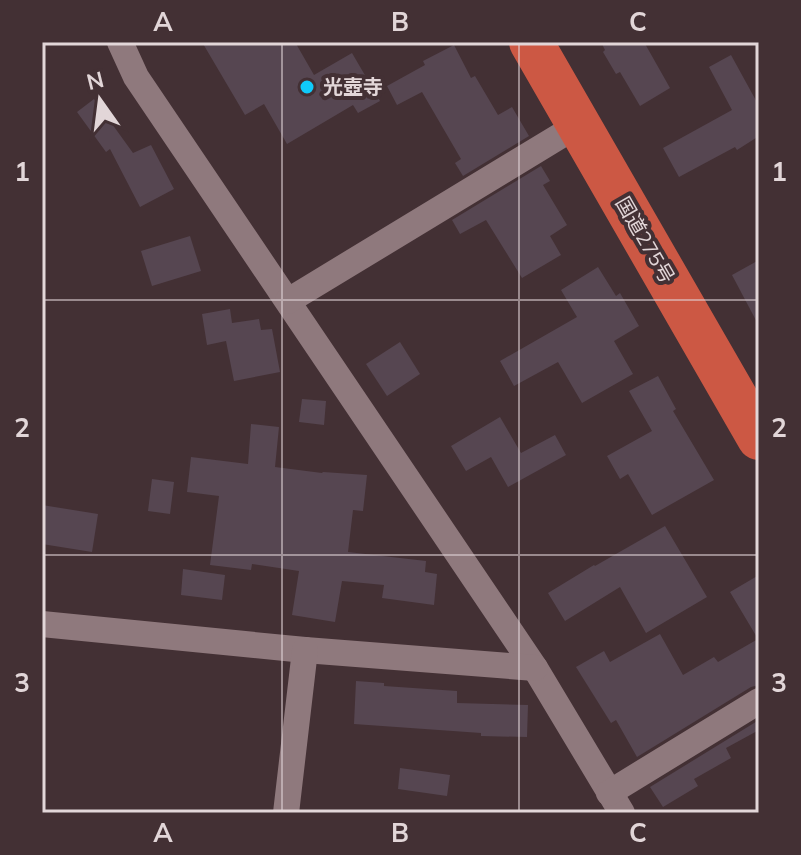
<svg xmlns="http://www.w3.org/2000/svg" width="801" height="855" font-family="Mulish,'Noto Sans JP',sans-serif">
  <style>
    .building { fill: #564651 }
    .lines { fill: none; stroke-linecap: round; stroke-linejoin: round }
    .street { stroke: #8f797d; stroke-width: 26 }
    .highway { stroke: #cc5844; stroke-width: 44 }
    .grid { fill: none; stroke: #e2d6d8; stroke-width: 2; stroke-opacity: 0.55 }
    .poi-dot { fill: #10cafa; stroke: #433034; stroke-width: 3 }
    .labels { text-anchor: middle; stroke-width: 8; stroke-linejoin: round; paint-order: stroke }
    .poi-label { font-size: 20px; font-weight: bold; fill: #e2d6d8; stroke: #433034; text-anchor: start }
    .street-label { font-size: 20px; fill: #e2d6d8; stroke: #433034 }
    .neatline { fill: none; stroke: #e2d6d8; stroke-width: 3 }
    .grid-label { font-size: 26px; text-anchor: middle; font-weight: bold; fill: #e2d6d8 }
  </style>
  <rect width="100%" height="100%" fill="#433034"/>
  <g class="building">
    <path d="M 202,42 L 295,42 L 314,75 L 352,53 L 380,101 L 358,113 L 353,105 L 287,144 L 264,104 L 245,115 Z"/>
    <path d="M 601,42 L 644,42 L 670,88 L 640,106 L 620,72 L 616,74 L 603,52 L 605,50 Z"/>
    <path d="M 454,45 L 471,78 L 475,76 L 498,115 L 512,107 L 529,136 L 463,176 L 455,163 L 461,159 L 422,92 L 397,105 L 387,86 L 425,65 L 423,61 Z"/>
    <path d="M 731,55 L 759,106 L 759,136 L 737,150 L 735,147 L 679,177 L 663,148 L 732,110 L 709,67 Z"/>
    <path d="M 94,99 L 133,153 L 151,145 L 174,189 L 140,207 L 110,149 L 106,152 L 77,112 Z"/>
    <path d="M 541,166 L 550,181 L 543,185 L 567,225 L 550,236 L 561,255 L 522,278 L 486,220 L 460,234 L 452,220 Z"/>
    <path d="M 190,236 L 201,271 L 152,286 L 141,251 Z"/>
    <path d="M 759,260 L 759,326 L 732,275 Z"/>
    <path d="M 598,267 L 616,296 L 620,293 L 639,326 L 614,341 L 633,374 L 582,403 L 558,362 L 514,386 L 500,361 L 577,317 L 561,290 Z"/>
    <path d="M 230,309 L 232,323 L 259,319 L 261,330 L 272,329 L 280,372 L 234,381 L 226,341 L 207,345 L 202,314 Z"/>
    <path d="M 400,342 L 420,374 L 387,396 L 366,364 Z"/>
    <path d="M 658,376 L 676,409 L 673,411 L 714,480 L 652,515 L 628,474 L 620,479 L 607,456 L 652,431 L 629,391 Z"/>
    <path d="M 302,399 L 326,401 L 324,425 L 299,422 Z"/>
    <path d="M 500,417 L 521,453 L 555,435 L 566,455 L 508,487 L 491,457 L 466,471 L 451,446 Z"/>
    <path d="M 251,424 L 279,427 L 275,467 L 322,473 L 323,472 L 367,475 L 363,511 L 353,510 L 348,552 L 426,561 L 425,572 L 437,574 L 434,605 L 382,598 L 384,585 L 342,581 L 335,622 L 292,615 L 299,571 L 252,564 L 251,570 L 210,565 L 219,496 L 187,492 L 191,457 L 248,464 Z"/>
    <path d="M 152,479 L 174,482 L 170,514 L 148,511 Z"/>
    <path d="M 42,505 L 98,514 L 92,552 L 42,544 Z"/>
    <path d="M 665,526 L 707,597 L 646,633 L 620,587 L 565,621 L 548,593 L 594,565 L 595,566 Z"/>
    <path d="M 183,569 L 225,575 L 222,600 L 181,595 Z"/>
    <path d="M 759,575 L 759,685 L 751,687 L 637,757 L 616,720 L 611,723 L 576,667 L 604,651 L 610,662 L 660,634 L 683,675 L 714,657 L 718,662 L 758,639 L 730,592 Z"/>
    <path d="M 356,681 L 384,683 L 384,686 L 457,691 L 457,703 L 528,705 L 527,737 L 481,736 L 481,733 L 354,724 Z"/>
    <path d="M 759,720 L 759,730 L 726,748 L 731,758 L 694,779 L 698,786 L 663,807 L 650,787 Z"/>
    <path d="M 400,768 L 450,775 L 447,796 L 398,789 Z"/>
  </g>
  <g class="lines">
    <g class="street">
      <path d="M 120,42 L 136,77 L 535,668 L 622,813"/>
      <path d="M 288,301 L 578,125"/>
      <path d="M 42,624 L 305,650 L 535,668"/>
      <path d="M 609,793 L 759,701"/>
      <path d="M 286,813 L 305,650"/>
    </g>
    <path class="highway" d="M 531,42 L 759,438"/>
  </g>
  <path class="grid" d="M 282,42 L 282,813M 519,42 L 519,813M 42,300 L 759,300M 42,555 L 759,555"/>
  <circle class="poi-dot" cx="307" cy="87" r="8"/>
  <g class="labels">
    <g class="poi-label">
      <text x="323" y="94">光壺寺</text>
    </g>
    <g class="street-label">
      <text transform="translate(645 240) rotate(60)" y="7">国道275号</text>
    </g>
  </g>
  <rect width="801" height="855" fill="none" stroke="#433034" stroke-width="88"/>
  <g transform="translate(100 100) rotate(346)" stroke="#433034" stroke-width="6" paint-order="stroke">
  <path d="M0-6L14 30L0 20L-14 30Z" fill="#e2d6d8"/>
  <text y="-12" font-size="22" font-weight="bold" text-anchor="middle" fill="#e2d6d8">N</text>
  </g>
  <rect x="44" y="44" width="713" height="767" class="neatline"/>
  <g class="grid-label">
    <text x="163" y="31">A</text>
    <text x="400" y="31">B</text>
    <text x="638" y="31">C</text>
    <text x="22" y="181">1</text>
    <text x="779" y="181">1</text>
    <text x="22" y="437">2</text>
    <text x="779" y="437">2</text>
    <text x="22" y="692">3</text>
    <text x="779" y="692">3</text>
    <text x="163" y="842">A</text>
    <text x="400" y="842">B</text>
    <text x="638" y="842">C</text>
  </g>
</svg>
